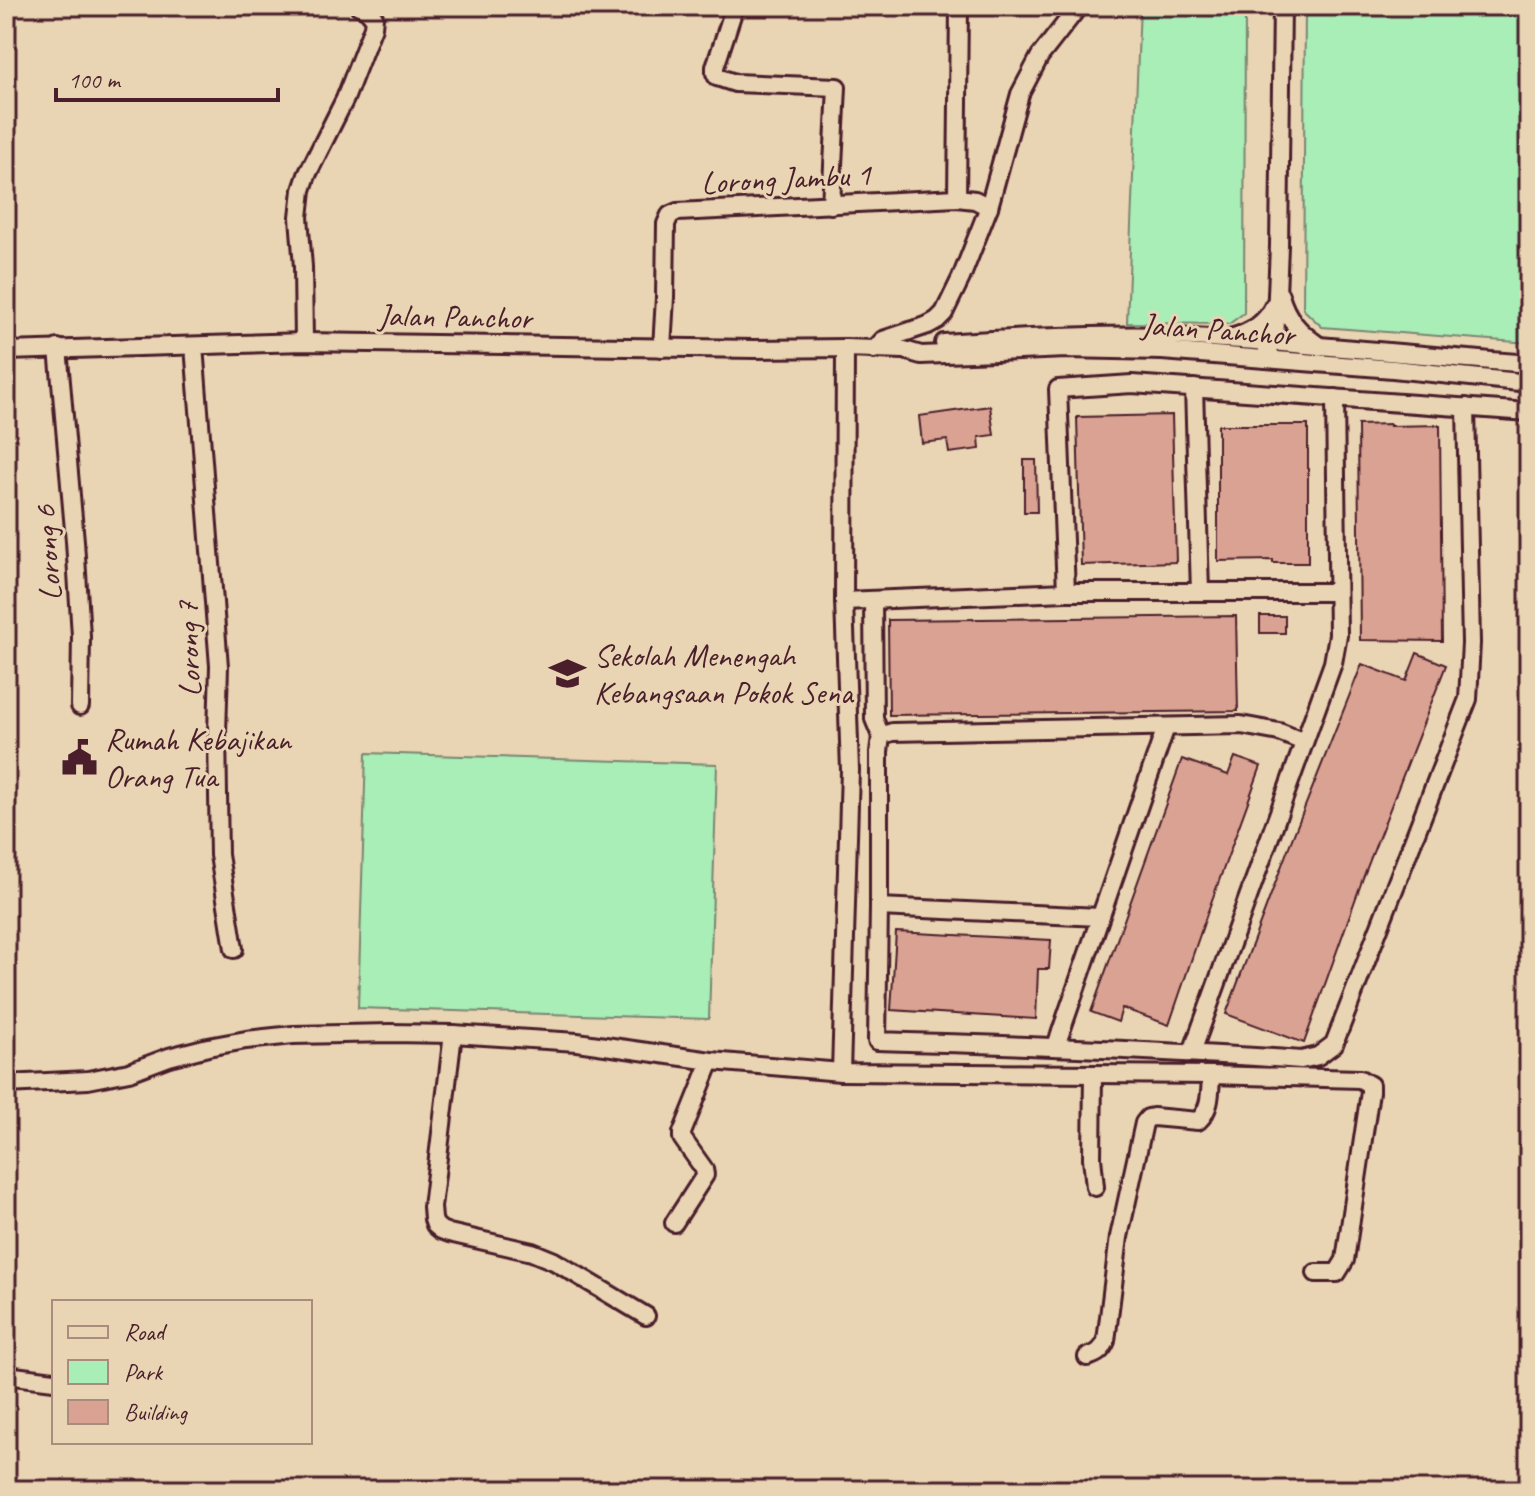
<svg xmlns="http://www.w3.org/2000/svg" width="1535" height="1496" font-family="Caveat,sans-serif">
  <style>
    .green { fill: #a9edb7; stroke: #7a8671; stroke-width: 2 }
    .building { fill: #daa292; stroke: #4a1f2b; stroke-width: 2 }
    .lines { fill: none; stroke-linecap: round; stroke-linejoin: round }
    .minor-casing { stroke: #4a1f2b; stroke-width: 22 }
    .minor { stroke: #e9d5b4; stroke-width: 16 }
    .labels { text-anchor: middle; stroke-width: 6; stroke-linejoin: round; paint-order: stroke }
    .street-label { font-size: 32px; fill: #4a1f2b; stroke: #e9d5b4 }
    .poi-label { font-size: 32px; fill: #4a1f2b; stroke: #e9d5b4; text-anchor: start }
  </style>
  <rect width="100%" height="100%" fill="#e9d5b4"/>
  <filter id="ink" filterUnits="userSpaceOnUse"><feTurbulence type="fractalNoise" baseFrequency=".0125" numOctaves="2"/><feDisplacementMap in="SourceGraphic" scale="16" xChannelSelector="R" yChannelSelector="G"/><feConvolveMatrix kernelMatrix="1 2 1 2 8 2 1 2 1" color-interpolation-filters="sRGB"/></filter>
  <g filter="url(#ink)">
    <g class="green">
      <path d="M 1140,6 L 1245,6 L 1244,313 L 1229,324 L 1127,323 Z"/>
      <path d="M 1305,6 L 1529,6 L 1529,343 L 1322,327 L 1303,309 Z"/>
      <path d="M 366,753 L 717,764 L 709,1019 L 358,1008 Z"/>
    </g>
    <g class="building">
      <path d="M 990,406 L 994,435 L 979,437 L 980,449 L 949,453 L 947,440 L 922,443 L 919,416 Z"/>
      <path d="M 1172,415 L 1176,562 L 1081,565 L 1077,417 Z"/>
      <path d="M 1390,424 L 1390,426 L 1440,425 L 1442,641 L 1360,640 L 1358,425 Z"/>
      <path d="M 1218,425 L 1308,425 L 1308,563 L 1273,563 L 1273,560 L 1218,561 Z"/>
      <path d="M 1024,460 L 1036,460 L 1037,512 L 1024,512 Z"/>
      <path d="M 1236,616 L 1238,711 L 889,715 L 888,620 Z"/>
      <rect x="1260" y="616" width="25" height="17"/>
      <path d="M 1417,653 L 1446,665 L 1363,878 L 1304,1043 L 1226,1014 L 1288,849 L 1362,664 L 1406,681 Z"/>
      <path d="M 1235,757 L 1261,766 L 1208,911 L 1169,1025 L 1122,1008 L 1118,1022 L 1091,1012 L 1182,759 L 1228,775 Z"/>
      <path d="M 896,932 L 1051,940 L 1049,969 L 1038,969 L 1036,1019 L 891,1010 Z"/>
    </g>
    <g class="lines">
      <defs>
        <g id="minor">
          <path d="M 733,12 L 715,67 L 715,73 L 717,77 L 735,83 L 837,87 L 831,205"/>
          <path d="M 957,198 L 959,6"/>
          <path d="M 1280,295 C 1286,318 1299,332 1318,345"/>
          <path d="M 1230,338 C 1250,333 1266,324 1274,305"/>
          <path d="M 304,342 L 303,267 L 299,217 L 302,190 L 307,175 L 345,99 L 373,27 L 374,17 L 366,9 L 359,6"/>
          <path d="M 944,343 C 1019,338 1094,334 1170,336 C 1290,341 1409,355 1529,364"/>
          <path d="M 194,346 L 219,666 L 217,733 L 219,855 L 234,949"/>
          <path d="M 58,348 L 75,541 L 81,636 L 80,706"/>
          <path d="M 662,348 L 665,297 L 666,224 L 670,215 L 677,212 L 957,198 L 975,200 L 989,207"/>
          <path d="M 874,350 L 883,340 L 928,325 L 937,320 L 944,313 L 961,278 L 989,207 L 1020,94 L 1040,56 L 1079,6"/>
          <path d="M 1267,350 L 1275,343 L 1279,246 L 1282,6"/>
          <path d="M 6,351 L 304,342 L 754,349 L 845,348 L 904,350 L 921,355 L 1067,349 L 1162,351 L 1393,369 L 1529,383"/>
          <path d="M 1194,388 L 1200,592"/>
          <path d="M 1066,592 L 1058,389 L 1132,384 L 1529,412"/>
          <path d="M 873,600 L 874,719 L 881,736"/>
          <path d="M 844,601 L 1066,592 L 1337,592"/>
          <path d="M 879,907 L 877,1041 C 1018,1045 1159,1050 1301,1060 L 1318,1056 L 1334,1044 L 1468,699 L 1471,643 L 1466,407"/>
          <path d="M 1100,917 L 879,907 L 879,752 L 881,736 L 892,732 L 1241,725 L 1279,732 L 1304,742"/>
          <path d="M 453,1034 L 432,1207 L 433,1219 L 435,1225 L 441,1230 L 449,1233 L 532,1252 L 554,1261 L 646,1316"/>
          <path d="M 1056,1046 L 1166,727"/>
          <path d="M 1192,1052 L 1333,663 L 1338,635 L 1335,398"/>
          <path d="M 841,1072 L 850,770 L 844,601 L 845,348"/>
          <path d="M 1093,1074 L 1092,1158 L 1095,1187"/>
          <path d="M 6,1084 L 88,1080 L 129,1072 L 169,1057 L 208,1047 L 246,1040 L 293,1035 L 390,1033 L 453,1034 L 577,1042 L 711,1061 L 841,1072 L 1211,1075 L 1360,1079 L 1370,1085 L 1370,1092 L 1345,1260 L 1337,1273 L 1316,1273"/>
          <path d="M 674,1223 L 705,1175 L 704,1169 L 682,1138 L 682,1133 L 711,1061"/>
          <path d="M 1087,1357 C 1097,1354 1102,1351 1106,1341 L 1119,1237 L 1144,1123 L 1148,1118 L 1153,1117 L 1198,1121 C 1211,1109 1210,1093 1211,1075"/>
          <path d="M 6,1375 L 54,1381"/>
        </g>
      </defs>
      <use href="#minor" class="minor-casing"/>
      <use href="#minor" class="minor"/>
    </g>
  </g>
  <defs>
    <symbol id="school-bare" viewBox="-9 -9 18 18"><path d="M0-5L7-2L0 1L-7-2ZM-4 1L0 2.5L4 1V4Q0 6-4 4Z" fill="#4a1f2b" stroke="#e9d5b4" stroke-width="2.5" paint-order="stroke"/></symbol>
    <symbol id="civic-bare" viewBox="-9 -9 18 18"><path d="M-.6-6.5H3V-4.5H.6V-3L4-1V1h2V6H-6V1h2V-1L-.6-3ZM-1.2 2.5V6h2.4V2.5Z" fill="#4a1f2b" stroke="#e9d5b4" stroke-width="2.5" paint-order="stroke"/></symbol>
  </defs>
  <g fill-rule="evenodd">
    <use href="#school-bare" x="542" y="648" width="51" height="51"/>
    <use href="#civic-bare" x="54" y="732" width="51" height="51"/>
  </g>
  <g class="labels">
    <g class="street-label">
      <text transform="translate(786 178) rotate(-3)" y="11">Lorong Jambu 1</text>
      <text transform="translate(455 316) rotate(1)" y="11">Jalan Panchor</text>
      <text transform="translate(1218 329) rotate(4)" y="11">Jalan Panchor</text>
      <text transform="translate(47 553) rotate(-94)" y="11">Lorong 6</text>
      <text transform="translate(188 649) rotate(-92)" y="11">Lorong 7</text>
    </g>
    <g class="poi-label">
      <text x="594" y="666">Sekolah Menengah<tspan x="594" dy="37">Kebangsaan Pokok Sena</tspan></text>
      <text x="105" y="750">Rumah Kebajikan<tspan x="105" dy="37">Orang Tua</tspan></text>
    </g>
  </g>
  <rect width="1535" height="1496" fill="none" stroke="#e9d5b4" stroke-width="32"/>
  <rect x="16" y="16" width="1503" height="1464" fill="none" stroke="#4a1f2b" stroke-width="3" filter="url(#ink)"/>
  <rect x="52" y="1300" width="260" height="144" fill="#e9d5b4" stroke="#a98c7d" stroke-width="2"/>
  <rect x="68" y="1326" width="40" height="12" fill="#e9d5b4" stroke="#a98c7d" stroke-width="2"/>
  <text x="124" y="1340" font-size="24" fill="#4a1f2b">Road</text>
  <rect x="68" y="1360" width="40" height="24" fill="#a9edb7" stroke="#a98c7d" stroke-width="2"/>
  <text x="124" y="1380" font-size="24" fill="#4a1f2b">Park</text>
  <rect x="68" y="1400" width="40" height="24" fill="#daa292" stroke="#a98c7d" stroke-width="2"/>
  <text x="124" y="1420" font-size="24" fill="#4a1f2b">Building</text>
  <path d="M56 88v12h222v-12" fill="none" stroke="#4a1f2b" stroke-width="4"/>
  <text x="68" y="88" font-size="24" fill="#4a1f2b" stroke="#e9d5b4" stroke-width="6" paint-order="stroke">100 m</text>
</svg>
